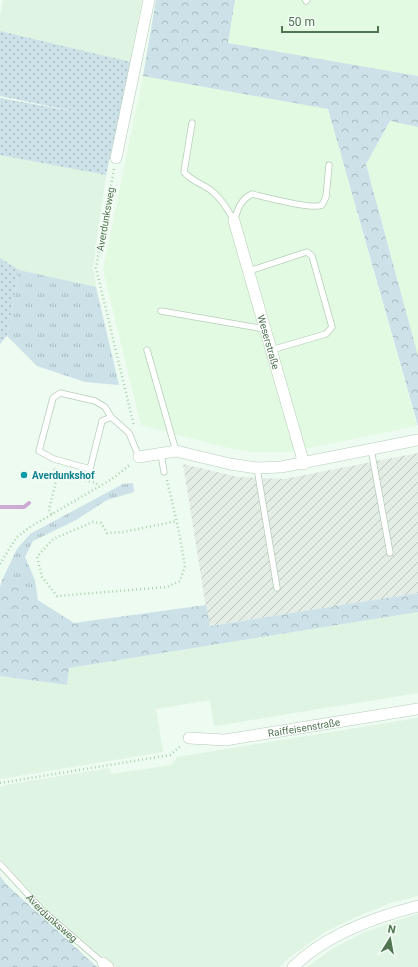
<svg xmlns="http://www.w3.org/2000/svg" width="418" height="967" font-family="Roboto,sans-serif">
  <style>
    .residential { fill: #dff4e3 }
    .commercial { fill: #e3fae2 }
    .industrial { fill: url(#industrial-furrows) }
    .grass { fill: url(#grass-tufts) }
    .forest { fill: url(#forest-crowns) }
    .park { fill: url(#park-dots) }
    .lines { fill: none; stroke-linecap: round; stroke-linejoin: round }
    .stream { stroke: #ccaad4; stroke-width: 4 }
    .lane-casing { stroke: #b5ceb8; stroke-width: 7 }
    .street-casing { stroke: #b5ceb8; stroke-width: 12 }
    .path { stroke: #aad3ac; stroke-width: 2.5; stroke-dasharray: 1 3; stroke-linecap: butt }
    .lane { stroke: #fff; stroke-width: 5.5 }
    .street { stroke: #fff; stroke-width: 11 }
    .culture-dot { fill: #0f9aa8; stroke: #f3fdf6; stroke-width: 1.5 }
    .labels { text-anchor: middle; stroke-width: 4; stroke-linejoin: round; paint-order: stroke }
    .street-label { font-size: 10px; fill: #517452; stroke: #f3fdf6 }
    .culture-label { font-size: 10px; font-weight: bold; fill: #0d838f; stroke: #f3fdf6; text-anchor: start }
  </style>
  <defs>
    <pattern id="industrial-furrows" width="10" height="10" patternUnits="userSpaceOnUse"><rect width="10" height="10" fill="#e4ede5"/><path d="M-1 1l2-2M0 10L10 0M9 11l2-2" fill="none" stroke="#bbc5bc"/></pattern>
    <pattern id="grass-tufts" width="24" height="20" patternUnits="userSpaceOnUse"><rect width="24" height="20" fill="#cce1e8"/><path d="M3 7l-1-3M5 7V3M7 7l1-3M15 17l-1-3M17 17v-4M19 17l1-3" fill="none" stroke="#a8bbbf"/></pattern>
    <pattern id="forest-crowns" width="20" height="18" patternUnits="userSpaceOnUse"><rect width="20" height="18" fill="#cce1e8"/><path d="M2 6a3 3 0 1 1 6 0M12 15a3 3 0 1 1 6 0" fill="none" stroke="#a8bbbf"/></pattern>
    <pattern id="park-dots" width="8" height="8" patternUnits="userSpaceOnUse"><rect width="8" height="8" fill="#cce1e8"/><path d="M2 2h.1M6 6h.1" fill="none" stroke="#a8bbbf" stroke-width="1.8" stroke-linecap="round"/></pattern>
  </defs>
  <rect width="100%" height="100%" fill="#edfbf0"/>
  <g class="residential">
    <path d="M 3,0 L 142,0 L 131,62 L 0,31 L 0,16 Z"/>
    <path d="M 0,155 L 106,175 L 93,268 L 96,287 L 19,270 L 0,258 Z"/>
    <path d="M 418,612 L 418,693 L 214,726 L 210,700 L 156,709 L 163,752 L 0,779 L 0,676 L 67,685 L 69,668 Z"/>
    <path d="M 418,718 L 418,896 L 390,903 L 356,917 L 325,932 L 290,957 L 279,967 L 114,967 L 47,909 L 0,858 L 0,787 L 5,785 L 110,768 L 111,774 L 172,765 L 177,757 Z"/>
    <path d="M 418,914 L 418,967 L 307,967 L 335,947 L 365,932 L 398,920 Z"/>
  </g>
  <g class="commercial">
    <path d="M 235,0 L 418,0 L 418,76 L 227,43 Z"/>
    <path d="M 143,76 L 328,109 L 417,426 L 289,452 L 254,452 L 233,449 L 141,425 L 103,270 Z"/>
    <path d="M 390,121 L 418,127 L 418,356 L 366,164 Z"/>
  </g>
  <path class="industrial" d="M 418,453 L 418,593 L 209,626 L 183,464 L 238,477 L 284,479 Z"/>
  <g class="grass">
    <path d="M 19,270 L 96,287 L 119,385 L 85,382 L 37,366 L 7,336 Z"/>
    <path d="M 133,483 L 134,492 L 107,500 L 76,520 L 33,541 L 25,557 L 35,580 L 38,601 L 3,578 L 17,549 L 30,534 L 123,484 Z"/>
  </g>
  <g class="forest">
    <path d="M 156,0 L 235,0 L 228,43 L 418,76 L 418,127 L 390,121 L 366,164 L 418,356 L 418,426 L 328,109 L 143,76 Z"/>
    <path d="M 3,578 L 74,623 L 206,605 L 210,626 L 418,593 L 418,612 L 69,668 L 67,685 L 0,676 L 0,587 Z"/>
    <path d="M 0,876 L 7,885 L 97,967 L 0,967 Z"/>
  </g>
  <g class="park">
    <path d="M 0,31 L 131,62 L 106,175 L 0,155 L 0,98 L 82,113 L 0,96 Z"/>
    <path d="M 0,258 L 19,270 L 7,336 L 0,344 Z"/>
  </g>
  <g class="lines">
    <path class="stream" d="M 0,507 L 24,507 L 29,503"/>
    <defs>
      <g id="lane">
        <path d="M 306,1 L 307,0"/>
        <path d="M 192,123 L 184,172 C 192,182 204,184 213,192 C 222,200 229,211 234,221 C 238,209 240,200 252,194 C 265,197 313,210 322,205 L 326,197 L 329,165"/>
        <path d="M 249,271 L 307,252 L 312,256 L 332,327 L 326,334 L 271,350"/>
        <path d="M 161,311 L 265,329"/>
        <path d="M 147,350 L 176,451"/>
        <path d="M 111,417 L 102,421 L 90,469 L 54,459 L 39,451 L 53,398 L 60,393 L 95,401 L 105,407 L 111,417 L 129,433 L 139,457"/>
        <path d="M 371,449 L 390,553"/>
        <path d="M 161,454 L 164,472"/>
        <path d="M 257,468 L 277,588"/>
        <path id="s1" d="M 0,864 L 44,912 L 103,963"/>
      </g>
      <g id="street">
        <path d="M 116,158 L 149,0"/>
        <path id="s2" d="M 234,221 L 304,464"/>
        <path d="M 139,457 L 176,451 L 230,464 L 257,468 L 281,467 L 418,440"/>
        <path id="s3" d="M 189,738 L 225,740 L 418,709"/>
        <path d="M 103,963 L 108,967"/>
        <path d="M 293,967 C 325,935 375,917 418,906"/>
      </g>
    </defs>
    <use href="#lane" class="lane-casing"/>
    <use href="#street" class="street-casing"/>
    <g class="path">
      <path d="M 114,169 L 96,268 L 134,426"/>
      <path d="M 58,473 L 96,483 L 99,487"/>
      <path d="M 167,480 L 179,532 L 185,566 L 180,581 L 167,587 L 57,596 L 42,577 L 37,557 L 53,539 L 93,522 L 101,523 L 107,533 L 123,532 L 177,521"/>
      <path d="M 52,514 L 49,510 L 58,473 L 54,469"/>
      <path d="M 0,564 L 16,538 L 30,527 L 112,479 L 131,464"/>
      <path d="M 0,783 L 170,755 L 182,745"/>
    </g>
    <use href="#lane" class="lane"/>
    <use href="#street" class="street"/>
  </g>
  <circle class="culture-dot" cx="24" cy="475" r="4"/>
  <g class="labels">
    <g class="street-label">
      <text transform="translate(105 219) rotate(-80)" y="4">Averdunksweg</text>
      <text dy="4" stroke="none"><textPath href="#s2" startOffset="126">Weserstraße</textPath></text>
      <text dy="4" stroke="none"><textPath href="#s3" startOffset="116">Raiffeisenstraße</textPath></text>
      <text dy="4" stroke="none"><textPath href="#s1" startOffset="75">Averdunksweg</textPath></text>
    </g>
    <g class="culture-label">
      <text x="32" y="479">Averdunkshof</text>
    </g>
  </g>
  <g transform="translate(390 939) rotate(11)" stroke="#f3fdf6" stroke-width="3" paint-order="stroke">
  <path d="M0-3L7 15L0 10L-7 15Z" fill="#517452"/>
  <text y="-6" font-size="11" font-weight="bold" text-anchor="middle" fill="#517452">N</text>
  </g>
  <path d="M282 26v6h96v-6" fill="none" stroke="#517452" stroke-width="2"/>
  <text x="288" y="26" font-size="12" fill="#517452" stroke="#f3fdf6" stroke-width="3" paint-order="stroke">50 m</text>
</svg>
